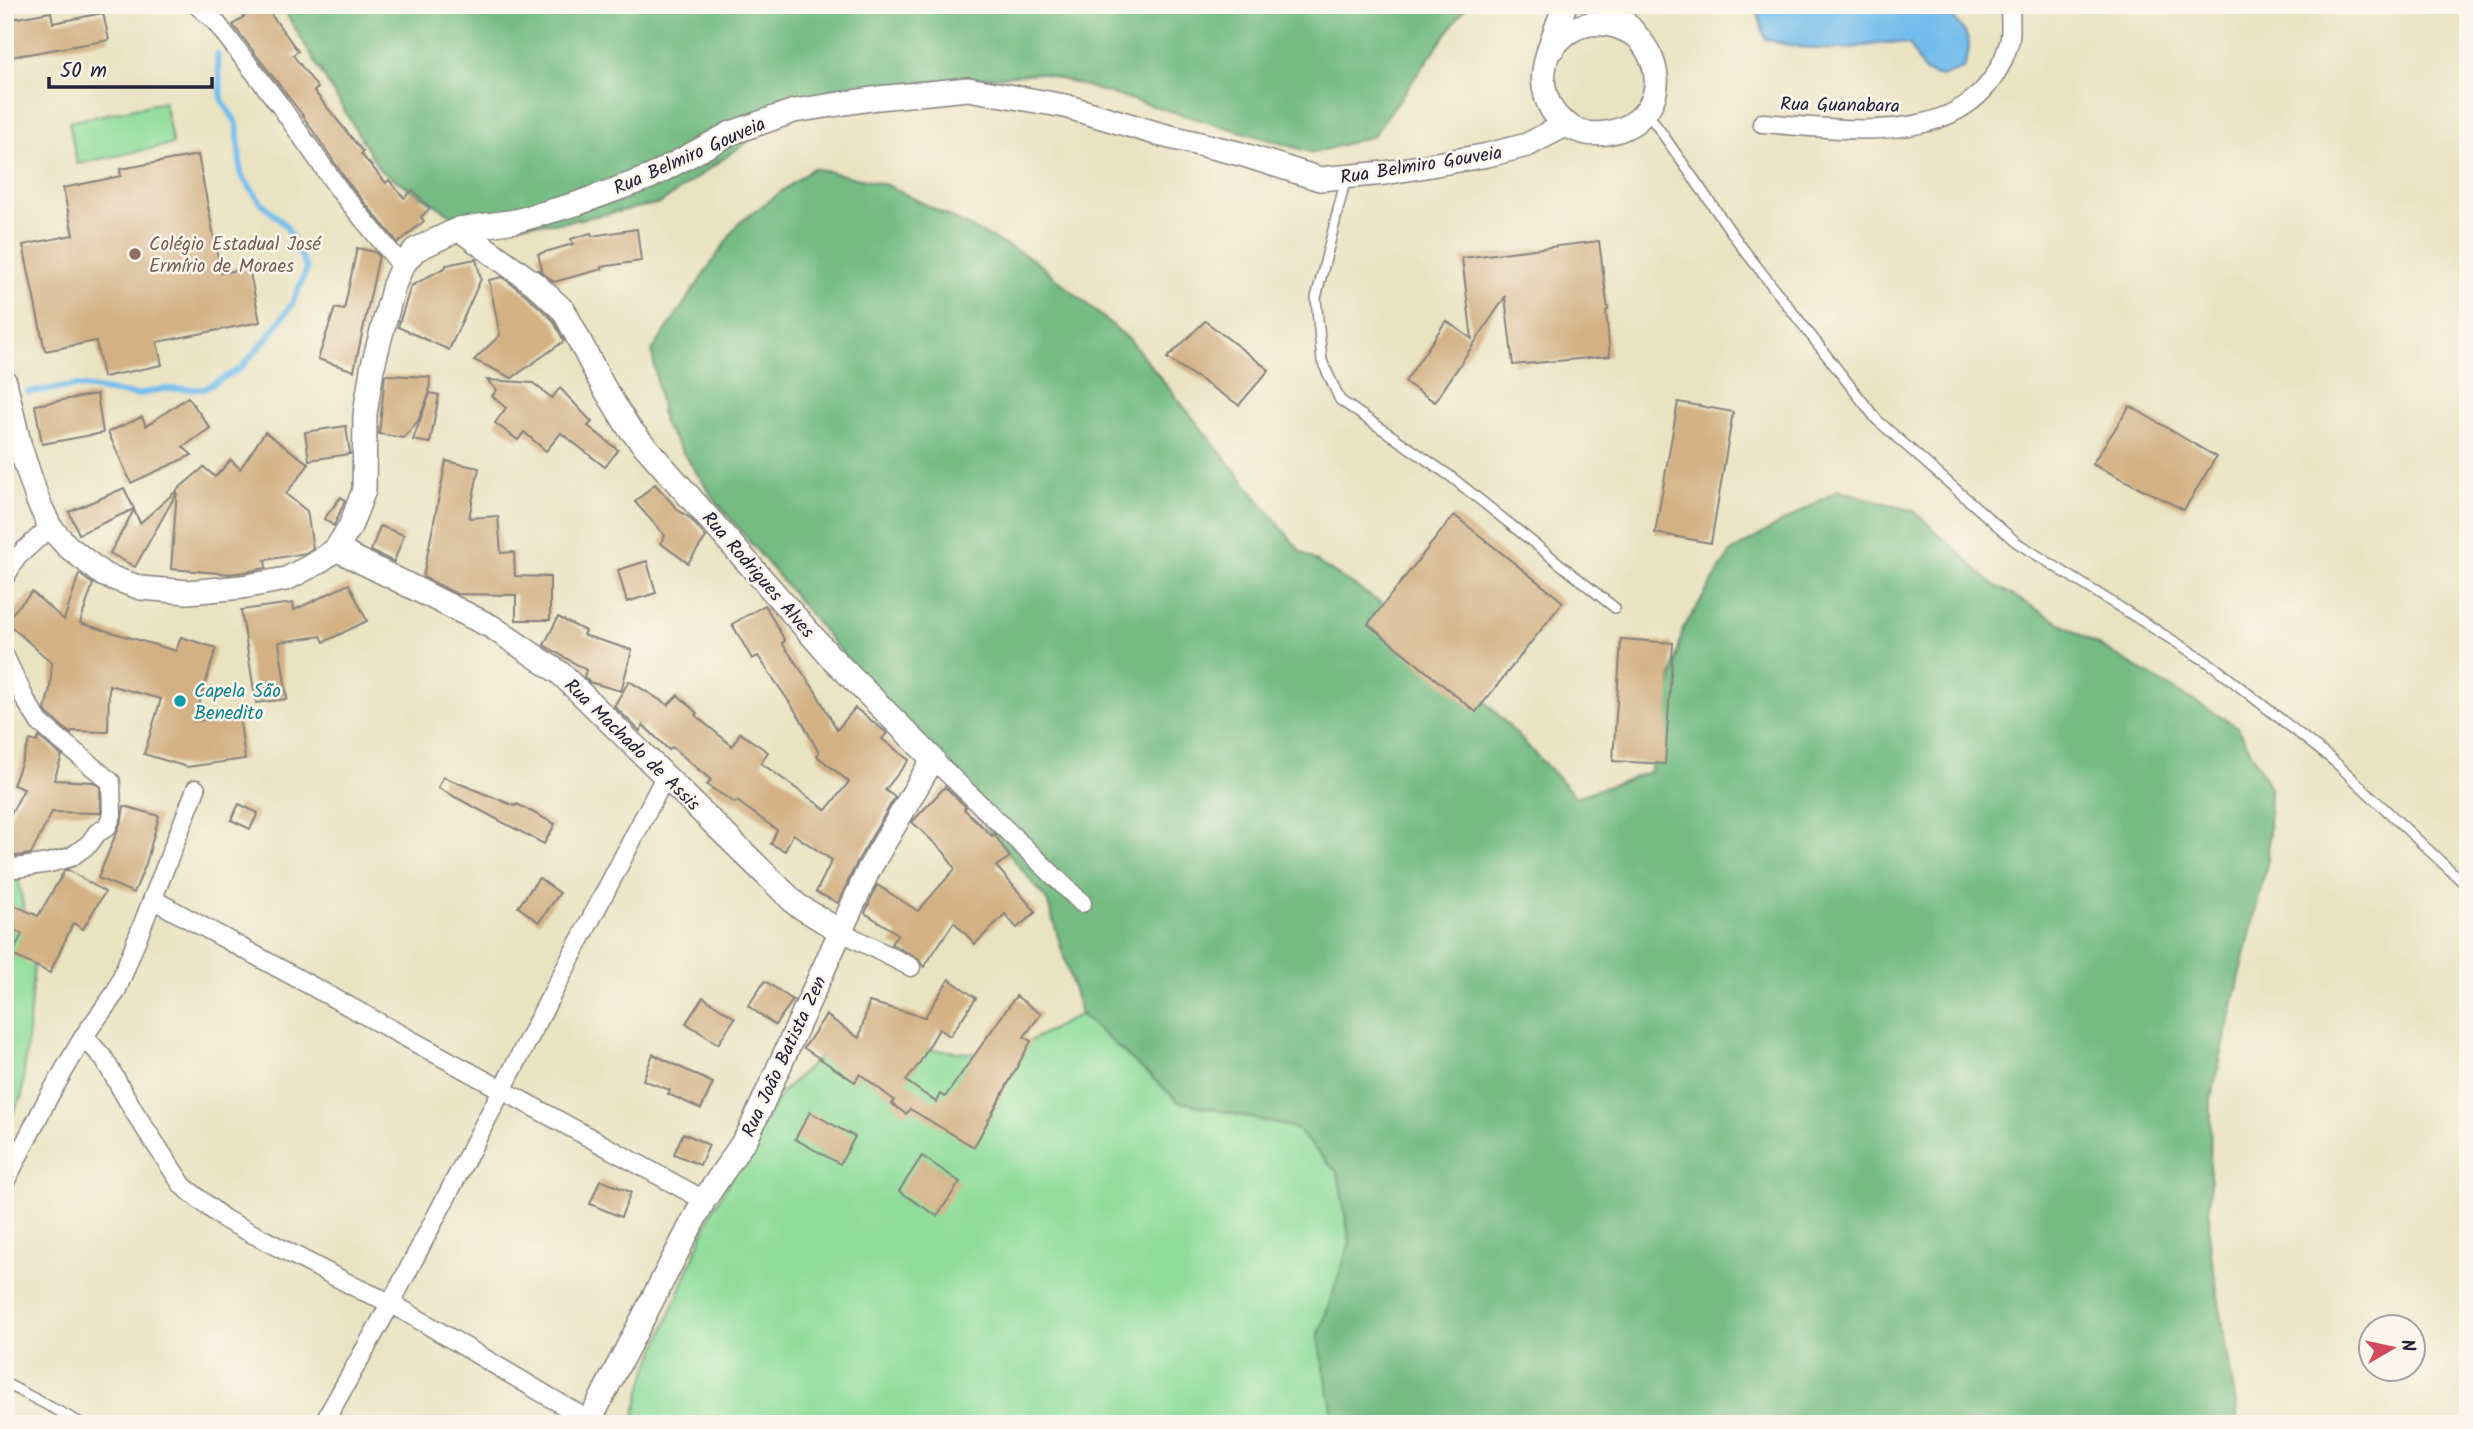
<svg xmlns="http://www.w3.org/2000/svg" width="2473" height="1429" font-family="Kalam,sans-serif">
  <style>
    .green { fill: #90dd9b; stroke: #59806b; stroke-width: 2 }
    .forest { fill: #74bc83; stroke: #4b6f5f; stroke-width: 2 }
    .water { fill: #73bdec; stroke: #4a7094; stroke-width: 2 }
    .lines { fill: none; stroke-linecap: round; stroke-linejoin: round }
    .stream { stroke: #73bdec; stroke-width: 6 }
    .building { fill: #d3b184 }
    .service-casing { stroke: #86827e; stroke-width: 12 }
    .minor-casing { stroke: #86827e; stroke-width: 21 }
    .tertiary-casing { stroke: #86827e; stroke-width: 26 }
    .service { stroke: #fff; stroke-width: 9 }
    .minor { stroke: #fff; stroke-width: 18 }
    .tertiary { stroke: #fff; stroke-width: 23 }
    .education-dot { fill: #8d6e63; stroke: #fbf7ec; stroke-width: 2.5 }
    .culture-dot { fill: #0f9aa8; stroke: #fbf7ec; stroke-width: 2.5 }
    .labels { text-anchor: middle; stroke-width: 5; stroke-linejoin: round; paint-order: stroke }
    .street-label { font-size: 19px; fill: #22223b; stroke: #fbf7ec }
    .education-label { font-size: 19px; fill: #785e54; stroke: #fbf7ec; text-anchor: start }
    .culture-label { font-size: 19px; fill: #0d838f; stroke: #fbf7ec; text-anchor: start }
  </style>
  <rect width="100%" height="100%" fill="#fbf7ec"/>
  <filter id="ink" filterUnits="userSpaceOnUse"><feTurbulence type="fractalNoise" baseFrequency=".0143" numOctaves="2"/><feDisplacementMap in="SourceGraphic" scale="14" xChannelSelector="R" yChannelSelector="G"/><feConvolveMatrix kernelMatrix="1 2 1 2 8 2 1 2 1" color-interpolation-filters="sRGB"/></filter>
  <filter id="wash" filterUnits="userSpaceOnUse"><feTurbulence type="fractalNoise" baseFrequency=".00686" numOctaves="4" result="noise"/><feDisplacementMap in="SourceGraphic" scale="28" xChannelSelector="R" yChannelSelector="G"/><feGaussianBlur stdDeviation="1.57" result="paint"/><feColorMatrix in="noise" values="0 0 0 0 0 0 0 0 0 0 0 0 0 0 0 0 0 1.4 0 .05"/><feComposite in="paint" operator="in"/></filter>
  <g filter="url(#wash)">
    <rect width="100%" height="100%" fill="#eae3c2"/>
    <g class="green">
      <path d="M 164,102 L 173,144 L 77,164 L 69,122 Z"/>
      <path d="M 5,863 L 17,871 L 34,966 L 22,1096 L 5,1128 Z"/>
      <path d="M 1081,1014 L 1178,1101 L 1295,1128 L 1338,1173 L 1350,1243 L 1318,1337 L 1335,1424 L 632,1424 L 645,1376 L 713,1209 L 782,1092 L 837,1041 L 1001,1056 Z"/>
    </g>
    <g class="forest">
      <path d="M 281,5 L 1467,5 L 1373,136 L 1314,153 L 1040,73 L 829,90 L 778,120 L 661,203 L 561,223 L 466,224 L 380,170 Z"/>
      <path d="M 813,168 L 887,185 L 1033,259 L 1130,340 L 1300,551 L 1409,621 L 1576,797 L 1650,772 L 1683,629 L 1731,552 L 1838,490 L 1914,511 L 1990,582 L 2238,727 L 2270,788 L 2268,859 L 2211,1098 L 2209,1241 L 2239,1424 L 1335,1424 L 1318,1337 L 1350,1243 L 1338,1173 L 1295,1128 L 1178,1101 L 1081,1014 L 1047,900 L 715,500 L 663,423 L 652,351 L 738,224 Z"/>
    </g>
    <path class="water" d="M 1760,5 L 1943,5 C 1962,32 1978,34 1963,69 L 1941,77 L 1924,72 L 1910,45 C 1887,38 1864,48 1840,49 C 1816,50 1788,46 1765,39 L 1758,14 Z"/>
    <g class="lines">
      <path class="stream" d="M 28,392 L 76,386 L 136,395 L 162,389 L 204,389 L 241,368 L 269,336 L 292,304 L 307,269 L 286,226 L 260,201 L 241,175 L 237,124 L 222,100 L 217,54"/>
    </g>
    <g id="blocks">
      <g class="building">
        <path d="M 259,5 L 264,5 L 298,51 L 293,55 L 318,88 L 314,91 L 363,152 L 361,154 L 386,183 L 389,180 L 404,198 L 413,190 L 430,208 L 421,217 L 424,221 L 398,243 L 349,184 L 301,113 L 233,25 Z"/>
        <path d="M 51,12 L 53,23 L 103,13 L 109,40 L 5,58 L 5,20 Z"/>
        <path d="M 198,155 L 221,273 L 249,268 L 260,322 L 157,342 L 162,365 L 103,377 L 96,341 L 45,351 L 23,245 L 73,235 L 63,188 L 121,176 L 120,169 Z"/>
        <path d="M 637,229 L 641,261 L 601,267 L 602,269 L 554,282 L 539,270 L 542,269 L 538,254 L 573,244 L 571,239 L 591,233 L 592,236 Z"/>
        <path d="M 1599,241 L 1608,310 L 1606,311 L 1610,356 L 1513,365 L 1505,297 L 1435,402 L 1405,382 L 1446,321 L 1472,339 L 1462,258 Z"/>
        <path d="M 357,248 L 375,252 L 379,256 L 354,371 L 318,359 L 335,308 L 344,310 Z"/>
        <path d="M 476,259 L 481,279 L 449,350 L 398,327 L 411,286 L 446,267 L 446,265 Z"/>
        <path d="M 502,277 L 526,295 L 553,320 L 564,341 L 512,378 L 474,360 L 500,335 L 489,280 Z"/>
        <path d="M 1205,321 L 1269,370 L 1239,405 L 1167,358 Z"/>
        <path d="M 385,375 L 430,377 L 429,395 L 418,421 L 404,438 L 379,434 Z"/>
        <path d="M 487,380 L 533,383 L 552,398 L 560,388 L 592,422 L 588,426 L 618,450 L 605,467 L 561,433 L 546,451 L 524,432 L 518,440 L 495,423 L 506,408 L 492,396 L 497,390 Z"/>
        <path d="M 430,393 L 439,395 L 430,443 L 413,440 Z"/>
        <path d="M 97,394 L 103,433 L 42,444 L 35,405 Z"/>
        <path d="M 188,397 L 210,428 L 183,447 L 192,455 L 131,483 L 108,432 L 142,417 L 146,426 Z"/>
        <path d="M 1678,402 L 1733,412 L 1711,543 L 1655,533 Z"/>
        <path d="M 2130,406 L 2216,457 L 2184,510 L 2092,464 Z"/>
        <path d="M 346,426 L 350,454 L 309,460 L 305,432 Z"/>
        <path d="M 265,432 L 309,464 L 286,494 L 307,511 L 313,548 L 306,553 L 265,560 L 266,568 L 245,572 L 230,574 L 171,569 L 177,490 L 204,467 L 215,477 L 231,460 L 240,469 Z"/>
        <path d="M 446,461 L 479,468 L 469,518 L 498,516 L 501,553 L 514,552 L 515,576 L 550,577 L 550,620 L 516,620 L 516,595 L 457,594 L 423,577 Z"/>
        <path d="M 655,484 L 678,510 L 690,518 L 706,537 L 688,563 L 660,543 L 665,536 L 635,502 Z"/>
        <path d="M 124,488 L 134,509 L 79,534 L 69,512 Z"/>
        <path d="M 175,492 L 176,494 L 135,567 L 110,553 L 134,510 L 140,523 Z"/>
        <path d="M 341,497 L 345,500 L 334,526 L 324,519 Z"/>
        <path d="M 1454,515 L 1563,602 L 1476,712 L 1368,624 Z"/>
        <path d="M 380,526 L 404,535 L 394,562 L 371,551 Z"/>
        <path d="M 647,561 L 656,593 L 627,602 L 618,570 Z"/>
        <path d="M 79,574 L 93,584 L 80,623 L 176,651 L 181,637 L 216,648 L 194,721 L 239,715 L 245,759 L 187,767 L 144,754 L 161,699 L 109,685 L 108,732 L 72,731 L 71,734 L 49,715 L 45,710 L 50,688 L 52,663 L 5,621 L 32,592 L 64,620 Z"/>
        <path d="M 349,584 L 367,621 L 324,642 L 321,636 L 279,642 L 287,699 L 256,703 L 241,610 L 293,603 L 294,610 Z"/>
        <path d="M 765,605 L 785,641 L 782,643 L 816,692 L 837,730 L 855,708 L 887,733 L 882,739 L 909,760 L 885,790 L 895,797 L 857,862 L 838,903 L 816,892 L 832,860 L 793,834 L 785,851 L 771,844 L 777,830 L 737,801 L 735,803 L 707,785 L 711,780 L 672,747 L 669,750 L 643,725 L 640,731 L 614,706 L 629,681 L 668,705 L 678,695 L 697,713 L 695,715 L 732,746 L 740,733 L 768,752 L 761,763 L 826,810 L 849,782 L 817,756 L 819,753 L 800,718 L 758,656 L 752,659 L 732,624 Z"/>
        <path d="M 558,617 L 585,631 L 583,635 L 632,650 L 621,691 L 589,682 L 584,677 L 586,670 L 544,645 Z"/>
        <path d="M 1621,639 L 1673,643 L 1665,764 L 1613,761 Z"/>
        <path d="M 39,737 L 62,756 L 54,780 L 93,782 L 100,787 L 101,813 L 52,812 L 31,854 L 16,856 L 5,855 L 5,825 L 24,789 L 13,785 L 30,740 L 37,742 Z"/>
        <path d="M 443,777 L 515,806 L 517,804 L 555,824 L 544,844 L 438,788 Z"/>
        <path d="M 945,787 L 966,807 L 964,809 L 992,836 L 994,834 L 1010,857 L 996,866 L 1036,912 L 1017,928 L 1005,914 L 975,944 L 954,922 L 924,967 L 916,957 L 891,944 L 898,934 L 865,913 L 877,885 L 918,911 L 955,869 L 944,852 L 912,822 Z"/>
        <path d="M 239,804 L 258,813 L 250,829 L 231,820 Z"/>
        <path d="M 124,806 L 159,816 L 146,864 L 134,893 L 98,878 L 122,819 Z"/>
        <path d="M 65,870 L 68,870 L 105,892 L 83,929 L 73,923 L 50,973 L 12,955 L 22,934 L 5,926 L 5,901 L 38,916 Z"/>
        <path d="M 539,878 L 560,893 L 539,922 L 518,907 Z"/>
        <path d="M 949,979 L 976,998 L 950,1036 L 939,1029 L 919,1064 L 906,1081 L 936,1102 L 940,1094 L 945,1097 L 1016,996 L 1041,1014 L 1024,1037 L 1031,1041 L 974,1147 L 910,1109 L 906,1114 L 892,1104 L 894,1100 L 860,1074 L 855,1082 L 804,1048 L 826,1015 L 859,1038 L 869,1002 L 925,1017 Z"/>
        <path d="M 765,981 L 793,1000 L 775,1025 L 748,1006 Z"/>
        <path d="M 703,997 L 735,1018 L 718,1044 L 686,1023 Z"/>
        <path d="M 653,1054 L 713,1083 L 701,1109 L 668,1094 L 670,1090 L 643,1080 Z"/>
        <path d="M 810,1112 L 855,1137 L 840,1164 L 795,1139 Z"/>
        <path d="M 683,1133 L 709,1145 L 700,1165 L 674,1154 Z"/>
        <path d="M 922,1156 L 960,1182 L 937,1216 L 899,1191 Z"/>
        <path d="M 600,1180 L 631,1192 L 621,1217 L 590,1204 Z"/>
      </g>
    </g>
  </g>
  <g filter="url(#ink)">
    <use href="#blocks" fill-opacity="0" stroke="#86827e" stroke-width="2"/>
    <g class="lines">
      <defs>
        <g id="service">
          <path d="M 1647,112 L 1741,246 L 1877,420 L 2016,542 L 2212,665 L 2335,762 L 2468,887"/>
          <path d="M 1346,178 L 1316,298 L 1322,361 L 1340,400 L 1450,476 L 1615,608"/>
          <path d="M 5,1383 L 83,1424"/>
        </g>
        <g id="minor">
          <path d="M 197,5 L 214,20 L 279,104 L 340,191 L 402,266"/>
          <path d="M 1762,123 C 1849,129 1977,153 2009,43 C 2012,32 2010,17 2010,5"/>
          <path d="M 5,577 L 17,557 L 50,527"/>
          <path d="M 5,657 L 26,701 L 40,723 L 111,782 L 112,815 L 107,827 L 97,833 L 89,844 L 71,857 L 49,863 L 16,868 L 5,866"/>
          <path d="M 933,759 L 1082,903"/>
          <path d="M 154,900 L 704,1200"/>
          <path d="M 840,931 L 911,967"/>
          <path d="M 84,1036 L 104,1059 L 135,1113 L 183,1186 L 224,1219 L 361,1290 L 391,1303 L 588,1420"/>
          <path d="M 5,1182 L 48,1098 L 84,1036 L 116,992 L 196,789"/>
          <path d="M 323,1424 L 391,1303 L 666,775"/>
        </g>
        <g id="tertiary">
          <path d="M 1565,5 C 1557,28 1540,64 1544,87 C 1557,167 1680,135 1652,60 C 1644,40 1624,22 1611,5"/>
          <path d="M 1553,48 C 1572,20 1604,17 1633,34"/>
          <path d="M 459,229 L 535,284 L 564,311 L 603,386 L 629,428 L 830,656 L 933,759 L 869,869 L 748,1135 L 704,1200 L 588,1424"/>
          <path d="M 5,382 L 20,447 L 38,501 L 50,527 L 67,546 L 104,575 L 141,588 L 188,592 L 242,587 L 286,579 L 317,563 L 336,549 L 350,527 L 364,490 L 365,414 L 372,369 L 394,285 L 402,266 L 415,250 L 459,229 L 516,221 L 576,204 L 650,177 L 731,133 L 794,111 L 878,98 L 968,89 L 1065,106 L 1162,135 L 1241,154 L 1320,179 L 1385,173 L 1488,155 L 1527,145 L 1567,124"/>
          <path d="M 336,549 L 492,627 L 560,673 L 797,905 L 840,931"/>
        </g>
      </defs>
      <use href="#service" class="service-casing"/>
      <use href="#minor" class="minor-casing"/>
      <use href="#tertiary" class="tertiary-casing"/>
      <use href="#service" class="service"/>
      <use href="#minor" class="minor"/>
      <use href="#tertiary" class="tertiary"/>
    </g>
  </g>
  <circle class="education-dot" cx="135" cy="254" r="7"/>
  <circle class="culture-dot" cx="180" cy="701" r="7"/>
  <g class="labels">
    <g class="street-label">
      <text transform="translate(1840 104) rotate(1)" y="7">Rua Guanabara</text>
      <text transform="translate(689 155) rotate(-24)" y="7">Rua Belmiro Gouveia</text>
      <text transform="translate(1421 164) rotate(-9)" y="7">Rua Belmiro Gouveia</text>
      <text transform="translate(759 574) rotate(49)" y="7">Rua Rodrigues Alves</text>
      <text transform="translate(633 744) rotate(44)" y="7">Rua Machado de Assis</text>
      <text transform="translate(783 1056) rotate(-65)" y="7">Rua João Batista Zen</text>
    </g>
    <g class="education-label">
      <text x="149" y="250">Colégio Estadual José<tspan x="149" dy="22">Ermírio de Moraes</tspan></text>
    </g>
    <g class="culture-label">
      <text x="194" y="697">Capela São<tspan x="194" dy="22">Benedito</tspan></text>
    </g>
  </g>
  <rect width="2473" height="1429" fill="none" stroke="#fbf7ec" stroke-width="28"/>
  <g transform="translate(2392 1348) rotate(81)"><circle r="33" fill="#fbf7ec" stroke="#a4a2a5" stroke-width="2"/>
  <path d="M0-5L12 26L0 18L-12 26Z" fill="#d1495b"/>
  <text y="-10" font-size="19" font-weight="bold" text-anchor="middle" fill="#22223b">N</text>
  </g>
  <path d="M49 77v10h163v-10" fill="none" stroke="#22223b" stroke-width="3.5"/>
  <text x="60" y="77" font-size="21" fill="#22223b" stroke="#fbf7ec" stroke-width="5" paint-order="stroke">50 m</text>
</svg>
